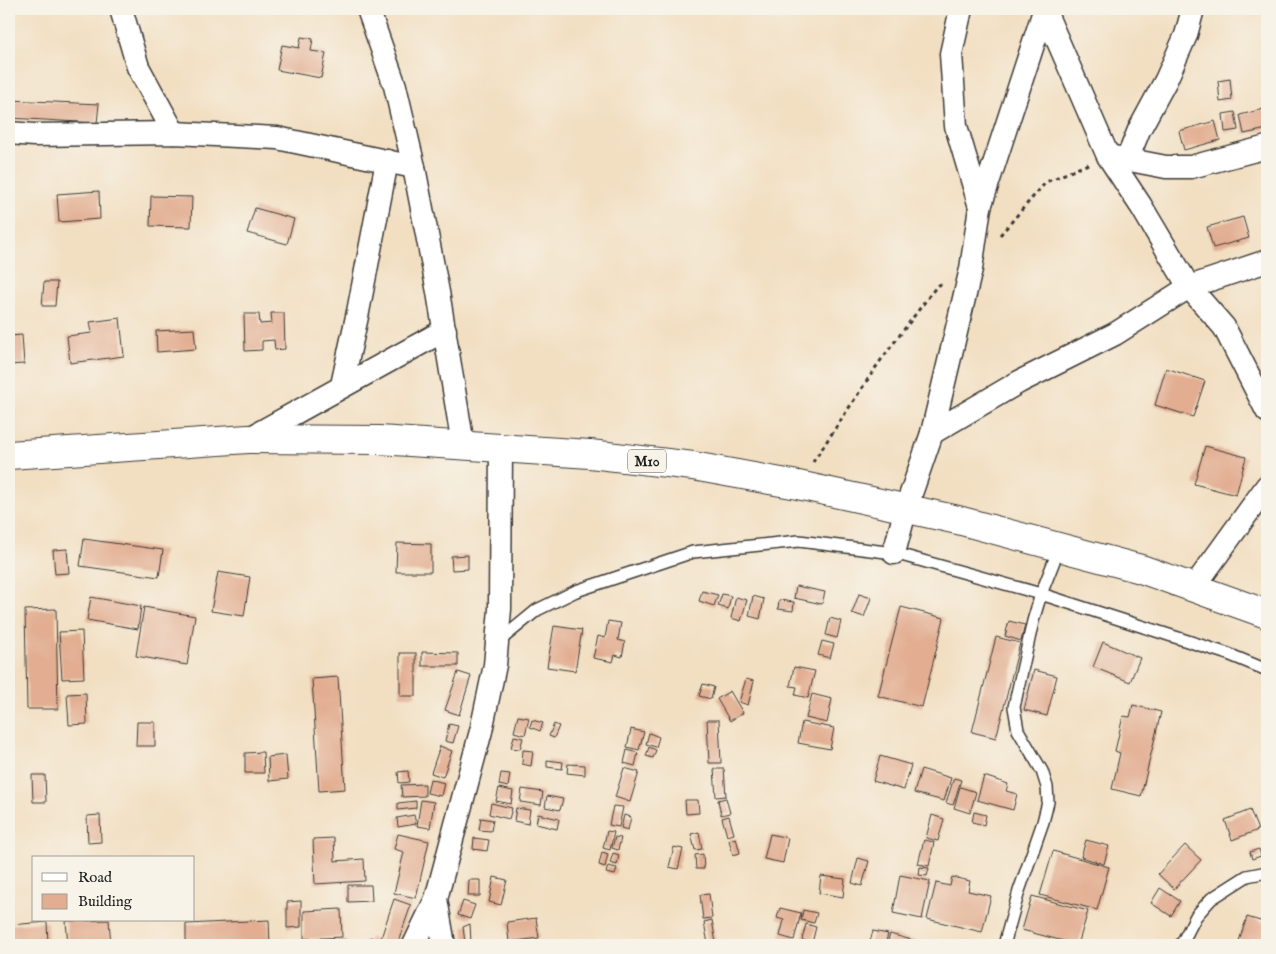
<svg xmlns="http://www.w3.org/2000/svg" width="1276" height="954" font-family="'IM FELL English',serif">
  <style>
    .building { fill: #e2ad91 }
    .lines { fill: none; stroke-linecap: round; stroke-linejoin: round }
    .service-casing { stroke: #3c3935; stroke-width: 14 }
    .minor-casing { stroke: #3c3935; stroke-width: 25 }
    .primary-casing { stroke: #3c3935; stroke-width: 30 }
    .path { stroke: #3c3935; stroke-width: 3; stroke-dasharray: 4 4; stroke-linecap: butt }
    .service { stroke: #fff; stroke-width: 11 }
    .minor { stroke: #fff; stroke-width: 22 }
    .primary { stroke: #fff; stroke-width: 28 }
    .labels { text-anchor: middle; stroke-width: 4; stroke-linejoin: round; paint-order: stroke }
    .shield { fill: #f7f3e8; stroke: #5e5c59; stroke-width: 1 }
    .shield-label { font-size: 14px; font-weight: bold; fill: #1c1c1c }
  </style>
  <rect width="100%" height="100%" fill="#f7f3e8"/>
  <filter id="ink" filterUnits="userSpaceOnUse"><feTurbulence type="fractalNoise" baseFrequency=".02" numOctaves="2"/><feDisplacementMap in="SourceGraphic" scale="10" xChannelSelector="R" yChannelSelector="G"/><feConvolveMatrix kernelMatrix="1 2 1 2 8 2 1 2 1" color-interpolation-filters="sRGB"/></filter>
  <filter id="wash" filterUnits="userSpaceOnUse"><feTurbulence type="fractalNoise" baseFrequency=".0096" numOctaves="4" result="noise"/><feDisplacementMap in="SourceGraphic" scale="20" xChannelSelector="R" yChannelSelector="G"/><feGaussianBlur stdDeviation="1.12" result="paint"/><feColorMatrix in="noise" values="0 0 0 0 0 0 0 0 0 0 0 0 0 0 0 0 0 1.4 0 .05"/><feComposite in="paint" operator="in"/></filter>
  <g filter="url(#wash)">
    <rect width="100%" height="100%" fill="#f2dfc2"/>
    <g id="blocks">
      <g class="building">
        <path d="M 301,37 L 313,39 L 311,51 L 326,53 L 321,78 L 277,70 L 282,45 L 299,48 Z"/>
        <path d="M 1230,79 L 1232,100 L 1220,102 L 1218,81 Z"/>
        <path d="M 9,100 L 99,104 L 97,123 L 9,118 Z"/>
        <path d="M 1267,108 L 1267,129 L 1244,134 L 1240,115 Z"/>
        <path d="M 1235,112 L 1238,130 L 1225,132 L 1223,114 Z"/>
        <path d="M 1215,121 L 1220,140 L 1184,150 L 1179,131 Z"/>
        <path d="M 99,191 L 100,219 L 59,222 L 57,194 Z"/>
        <path d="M 151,196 L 192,197 L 191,227 L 150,226 Z"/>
        <path d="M 255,208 L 294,219 L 287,244 L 247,233 Z"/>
        <path d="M 1243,217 L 1249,238 L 1213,248 L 1207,227 Z"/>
        <path d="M 44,282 L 57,282 L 55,306 L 42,306 Z"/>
        <path d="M 271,313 L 284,313 L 285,349 L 275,350 L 274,340 L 262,341 L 262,350 L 245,351 L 244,314 L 259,314 L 260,324 L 272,323 Z"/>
        <path d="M 120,318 L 124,356 L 70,363 L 67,336 L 92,333 L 90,322 Z"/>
        <path d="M 194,329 L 196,349 L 157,352 L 156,331 Z"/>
        <path d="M 22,335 L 24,364 L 9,365 L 9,336 Z"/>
        <path d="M 1166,368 L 1205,381 L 1193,417 L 1155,405 Z"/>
        <path d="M 1205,446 L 1246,457 L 1236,495 L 1194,484 Z"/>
        <path d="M 84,539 L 163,550 L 159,577 L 80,566 Z"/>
        <path d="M 397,543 L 431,544 L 431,572 L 396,572 Z"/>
        <path d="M 67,549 L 69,573 L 55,574 L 53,550 Z"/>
        <path d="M 468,555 L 468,569 L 452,570 L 451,556 Z"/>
        <path d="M 218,572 L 250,577 L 244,616 L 211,611 Z"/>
        <path d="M 796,586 L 825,592 L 822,604 L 794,598 Z"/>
        <path d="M 702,591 L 718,595 L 714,606 L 699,601 Z"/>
        <path d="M 722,594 L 731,596 L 728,609 L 718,606 Z"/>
        <path d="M 859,594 L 871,598 L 864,617 L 852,613 Z"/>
        <path d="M 753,596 L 764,599 L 760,619 L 749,616 Z"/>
        <path d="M 91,597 L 141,606 L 138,629 L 87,620 Z"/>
        <path d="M 736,597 L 747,600 L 741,621 L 731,618 Z"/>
        <path d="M 779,600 L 794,602 L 793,611 L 778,609 Z"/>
        <path d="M 144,607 L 195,616 L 187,665 L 136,656 Z"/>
        <path d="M 901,607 L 944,618 L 922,707 L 878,696 Z"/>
        <path d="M 56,609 L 58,709 L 27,709 L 25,610 Z"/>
        <path d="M 830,618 L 841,621 L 837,638 L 826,635 Z"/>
        <path d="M 608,621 L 621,623 L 618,640 L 625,642 L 622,657 L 615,655 L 613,662 L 593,658 L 598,636 L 605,638 Z"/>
        <path d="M 1009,621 L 1025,625 L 1021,641 L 1005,636 Z"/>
        <path d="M 554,626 L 582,630 L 575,671 L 547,667 Z"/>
        <path d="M 82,631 L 84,678 L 62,679 L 59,632 Z"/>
        <path d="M 996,637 L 1020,643 L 996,738 L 972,732 Z"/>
        <path d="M 822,641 L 834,644 L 830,658 L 818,655 Z"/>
        <path d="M 1103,642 L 1140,658 L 1130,682 L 1093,667 Z"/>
        <path d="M 422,652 L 458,653 L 458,666 L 422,666 Z"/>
        <rect x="400" y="653" width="16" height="43"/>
        <path d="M 794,667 L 815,671 L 808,698 L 795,695 L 797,687 L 790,686 Z"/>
        <path d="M 1034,670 L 1057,676 L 1047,716 L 1024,710 Z"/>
        <path d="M 458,672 L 471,676 L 459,715 L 445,710 Z"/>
        <path d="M 338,677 L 345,789 L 319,791 L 312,679 Z"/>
        <path d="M 746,679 L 754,681 L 748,705 L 739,702 Z"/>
        <path d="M 703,684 L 714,687 L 711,699 L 699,696 Z"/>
        <path d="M 730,691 L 743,713 L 730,721 L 717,699 Z"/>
        <path d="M 86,693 L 87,724 L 69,725 L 67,694 Z"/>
        <path d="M 812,694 L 832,699 L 827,723 L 806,718 Z"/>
        <path d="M 1133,705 L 1161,712 L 1141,796 L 1112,789 L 1120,753 L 1115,751 L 1123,716 L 1130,717 Z"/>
        <path d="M 518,716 L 529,718 L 525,735 L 514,732 Z"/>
        <path d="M 532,720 L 543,723 L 540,731 L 530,727 Z"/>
        <path d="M 707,720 L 719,720 L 721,763 L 709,763 Z"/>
        <path d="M 137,722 L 155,722 L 155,746 L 136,746 Z"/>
        <path d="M 802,722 L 834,728 L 830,749 L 798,743 Z"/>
        <path d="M 449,724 L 458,726 L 453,743 L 445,741 Z"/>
        <path d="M 554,724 L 559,726 L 554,738 L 549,736 Z"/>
        <path d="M 631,729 L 644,732 L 639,750 L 627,747 Z"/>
        <path d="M 649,733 L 659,737 L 656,747 L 646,744 Z"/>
        <path d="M 514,736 L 523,738 L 520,749 L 511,748 Z"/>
        <path d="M 440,746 L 452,751 L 443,777 L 431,773 Z"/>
        <path d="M 649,747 L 656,750 L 653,758 L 646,756 Z"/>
        <path d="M 523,750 L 533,751 L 531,766 L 522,764 Z"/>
        <path d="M 627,750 L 638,753 L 635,766 L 624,763 Z"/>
        <path d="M 263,752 L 264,773 L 245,773 L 245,753 Z"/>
        <path d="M 286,755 L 288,779 L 269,781 L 268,757 Z"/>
        <path d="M 880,756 L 911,765 L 904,790 L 873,781 Z"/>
        <path d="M 547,760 L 563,762 L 562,769 L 547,767 Z"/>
        <path d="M 568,764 L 585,765 L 585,775 L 567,773 Z"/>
        <path d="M 624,768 L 639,772 L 630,802 L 615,797 Z"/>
        <path d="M 714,769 L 724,769 L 726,796 L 716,797 Z"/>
        <path d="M 921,769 L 951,778 L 944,801 L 914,793 Z"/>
        <path d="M 408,771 L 409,782 L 399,783 L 398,772 Z"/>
        <path d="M 501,773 L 510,774 L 508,787 L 499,785 Z"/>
        <path d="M 32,775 L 45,775 L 46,802 L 33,802 Z"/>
        <path d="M 984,776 L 1008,784 L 1006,791 L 1017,794 L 1013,810 L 977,800 Z"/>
        <path d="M 954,778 L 961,780 L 953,805 L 946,803 Z"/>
        <path d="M 430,779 L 444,783 L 441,796 L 427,793 Z"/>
        <path d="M 425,784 L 425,796 L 402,797 L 401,785 Z"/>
        <path d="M 960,787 L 976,792 L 970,813 L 954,808 Z"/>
        <path d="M 499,788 L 513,791 L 511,804 L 496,801 Z"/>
        <path d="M 522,789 L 543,792 L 541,805 L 520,802 Z"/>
        <path d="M 547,796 L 563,799 L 560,810 L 545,807 Z"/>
        <path d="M 726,798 L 730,813 L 721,815 L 718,800 Z"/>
        <path d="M 421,800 L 434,802 L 430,828 L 417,826 Z"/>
        <path d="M 685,800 L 698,800 L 699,813 L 686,814 Z"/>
        <path d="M 416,801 L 416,808 L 398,810 L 398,803 Z"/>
        <path d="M 491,803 L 512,808 L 509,819 L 489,814 Z"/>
        <path d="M 613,806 L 623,807 L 619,827 L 609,825 Z"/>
        <path d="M 516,808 L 530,810 L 528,824 L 514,821 Z"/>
        <path d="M 1250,810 L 1258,830 L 1232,840 L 1225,820 Z"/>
        <path d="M 974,812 L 986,815 L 984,825 L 972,822 Z"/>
        <path d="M 538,814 L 559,819 L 557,829 L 536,824 Z"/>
        <path d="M 100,815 L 101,842 L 88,843 L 87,816 Z"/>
        <path d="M 414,815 L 416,824 L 398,827 L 397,818 Z"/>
        <path d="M 624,815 L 631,817 L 628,830 L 621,828 Z"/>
        <path d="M 932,815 L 944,819 L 938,841 L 926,838 Z"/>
        <path d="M 729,816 L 734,834 L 727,836 L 722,818 Z"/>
        <path d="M 481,818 L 493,820 L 491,831 L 479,830 Z"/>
        <path d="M 607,831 L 614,832 L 610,850 L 603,848 Z"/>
        <path d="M 699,832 L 702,849 L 695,850 L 691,834 Z"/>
        <path d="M 398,834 L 429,841 L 416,898 L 394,893 L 404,852 L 394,849 Z"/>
        <path d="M 770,834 L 788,838 L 783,863 L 764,859 Z"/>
        <path d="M 615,837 L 621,838 L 618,850 L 612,848 Z"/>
        <path d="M 334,838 L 335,861 L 364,859 L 365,881 L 315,884 L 313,839 Z"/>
        <path d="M 474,838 L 489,840 L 487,851 L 473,849 Z"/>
        <path d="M 736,838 L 740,853 L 733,855 L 729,840 Z"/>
        <path d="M 924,840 L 934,842 L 929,866 L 918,864 Z"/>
        <path d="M 1086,840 L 1109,846 L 1104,864 L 1081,857 Z"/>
        <path d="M 1185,845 L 1201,860 L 1174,889 L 1158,874 Z"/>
        <path d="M 674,847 L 683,849 L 678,869 L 669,867 Z"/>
        <path d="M 1259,849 L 1261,856 L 1252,859 L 1250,852 Z"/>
        <path d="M 1053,851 L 1109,867 L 1097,910 L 1040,895 Z"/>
        <path d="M 602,852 L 608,854 L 605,867 L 599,865 Z"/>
        <path d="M 613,853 L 619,855 L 617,865 L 610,863 Z"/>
        <path d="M 703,854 L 704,869 L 696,869 L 695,855 Z"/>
        <path d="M 858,858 L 869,861 L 862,886 L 852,883 Z"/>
        <path d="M 608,866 L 617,868 L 615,875 L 606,873 Z"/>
        <path d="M 920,867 L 929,868 L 927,876 L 919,875 Z"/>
        <path d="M 900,875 L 930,881 L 922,919 L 893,913 Z"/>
        <path d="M 821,876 L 845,879 L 843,897 L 819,893 Z"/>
        <path d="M 494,877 L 507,880 L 501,905 L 489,902 Z"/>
        <path d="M 952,877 L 970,881 L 968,891 L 991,896 L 982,932 L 927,919 L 936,883 L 950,886 Z"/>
        <path d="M 469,880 L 480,880 L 480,896 L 468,896 Z"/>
        <path d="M 348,885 L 371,885 L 372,901 L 348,902 Z"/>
        <path d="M 1160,888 L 1180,901 L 1171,916 L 1151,903 Z"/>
        <path d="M 709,894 L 712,918 L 703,919 L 700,895 Z"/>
        <path d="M 1032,896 L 1088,911 L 1078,945 L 1022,930 Z"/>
        <path d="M 394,899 L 411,905 L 397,945 L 367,945 L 370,937 L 380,941 Z"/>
        <path d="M 301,901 L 301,927 L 287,928 L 287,902 Z"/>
        <path d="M 463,901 L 475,905 L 470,919 L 458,915 Z"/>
        <path d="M 780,908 L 801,913 L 794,940 L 780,936 L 784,920 L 777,918 Z"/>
        <path d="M 341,909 L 342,937 L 304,939 L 304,911 Z"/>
        <path d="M 803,910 L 817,913 L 814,923 L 801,920 Z"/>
        <path d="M 1247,917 L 1267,923 L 1267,933 L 1263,945 L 1253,945 L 1239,941 Z"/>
        <path d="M 536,918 L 539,938 L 509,942 L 507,922 Z"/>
        <path d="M 109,920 L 111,945 L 68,945 L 66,921 Z"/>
        <path d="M 269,920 L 270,945 L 186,945 L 186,924 Z"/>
        <path d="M 712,920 L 716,943 L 708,944 L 704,922 Z"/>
        <path d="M 47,922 L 48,945 L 9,945 L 9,925 Z"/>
        <path d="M 470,924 L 471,943 L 465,943 L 463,927 Z"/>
        <path d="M 806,924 L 816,927 L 812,943 L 802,940 Z"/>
        <path d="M 873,931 L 888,934 L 885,945 L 869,945 Z"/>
        <path d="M 890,934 L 930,945 L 887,945 Z"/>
        <path d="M 346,940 L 346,945 L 305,945 L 305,942 Z"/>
      </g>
    </g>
  </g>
  <g filter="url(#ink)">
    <use href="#blocks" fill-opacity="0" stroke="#3c3935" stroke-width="1"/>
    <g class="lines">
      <defs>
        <g id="service">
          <path d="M 498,642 L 537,610 L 576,591 L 693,552 L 799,541 L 894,553 L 1041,594 L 1228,654 L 1267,670"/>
          <path d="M 1004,945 L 1019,891 L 1043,822 L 1048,802 L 1047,787 L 1042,771 L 1018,730 L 1014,707 L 1033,621 L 1041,594 L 1060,546"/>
          <path d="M 1181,945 L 1196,916 L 1211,899 L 1247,876 L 1267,872"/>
        </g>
        <g id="minor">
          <path d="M 121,9 L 138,67 L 174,133"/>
          <path d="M 368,9 L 395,86 L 414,167 L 438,292 L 463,445"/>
          <path d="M 1044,9 L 1108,156 L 1141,206 L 1189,287 L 1224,327 L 1267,411"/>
          <path d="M 9,133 L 34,135 L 174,133 L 277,138 L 414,167"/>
          <path d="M 1114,157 L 1166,167 L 1191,167 L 1267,147"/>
          <path d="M 1127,160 L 1139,130 L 1166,80 L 1186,35 L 1193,9"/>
          <path d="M 980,207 L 1044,11"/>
          <path d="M 342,385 L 358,312 L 387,161"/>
          <path d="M 932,433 L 1019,382 L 1115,334 L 1189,287 L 1267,261"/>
          <path d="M 248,439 L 445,330"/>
          <path d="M 894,553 L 906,508 L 932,433 L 971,269 L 980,207 L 956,126 L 951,54 L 961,9"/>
          <path d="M 1194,587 L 1267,486"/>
          <path d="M 414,945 L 436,899"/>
          <path d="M 444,945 L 436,899 L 481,731 L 495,665 L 500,609 L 501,447"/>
        </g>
        <path id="primary" d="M 9,455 L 248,439 L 379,440 L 590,454 L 693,466 L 798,485 L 958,520 L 1141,569 L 1267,614"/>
      </defs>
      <use href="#service" class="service-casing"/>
      <use href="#minor" class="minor-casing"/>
      <use href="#primary" class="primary-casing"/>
      <g class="path">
        <path d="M 1000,235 L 1046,182 L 1088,164"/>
        <path d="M 813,462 L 878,364 L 936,287 L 944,282"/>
      </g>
      <use href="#service" class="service"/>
      <use href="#minor" class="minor"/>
      <use href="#primary" class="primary"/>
    </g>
  </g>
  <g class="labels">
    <rect class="shield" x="628" y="449.5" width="38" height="23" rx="4"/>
    <g class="shield-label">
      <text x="647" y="466">M10</text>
    </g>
  </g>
  <rect width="1276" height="954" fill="none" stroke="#f7f3e8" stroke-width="30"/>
  <rect x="32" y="856" width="162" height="65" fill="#f7f3e8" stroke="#9f9d96"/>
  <rect x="42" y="873" width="25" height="8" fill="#ffffff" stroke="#9f9d96"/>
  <text x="78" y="882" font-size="15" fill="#1c1c1c">Road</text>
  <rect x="42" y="894" width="25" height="15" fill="#e2ad91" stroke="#9f9d96"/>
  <text x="78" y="906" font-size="15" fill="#1c1c1c">Building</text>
</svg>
